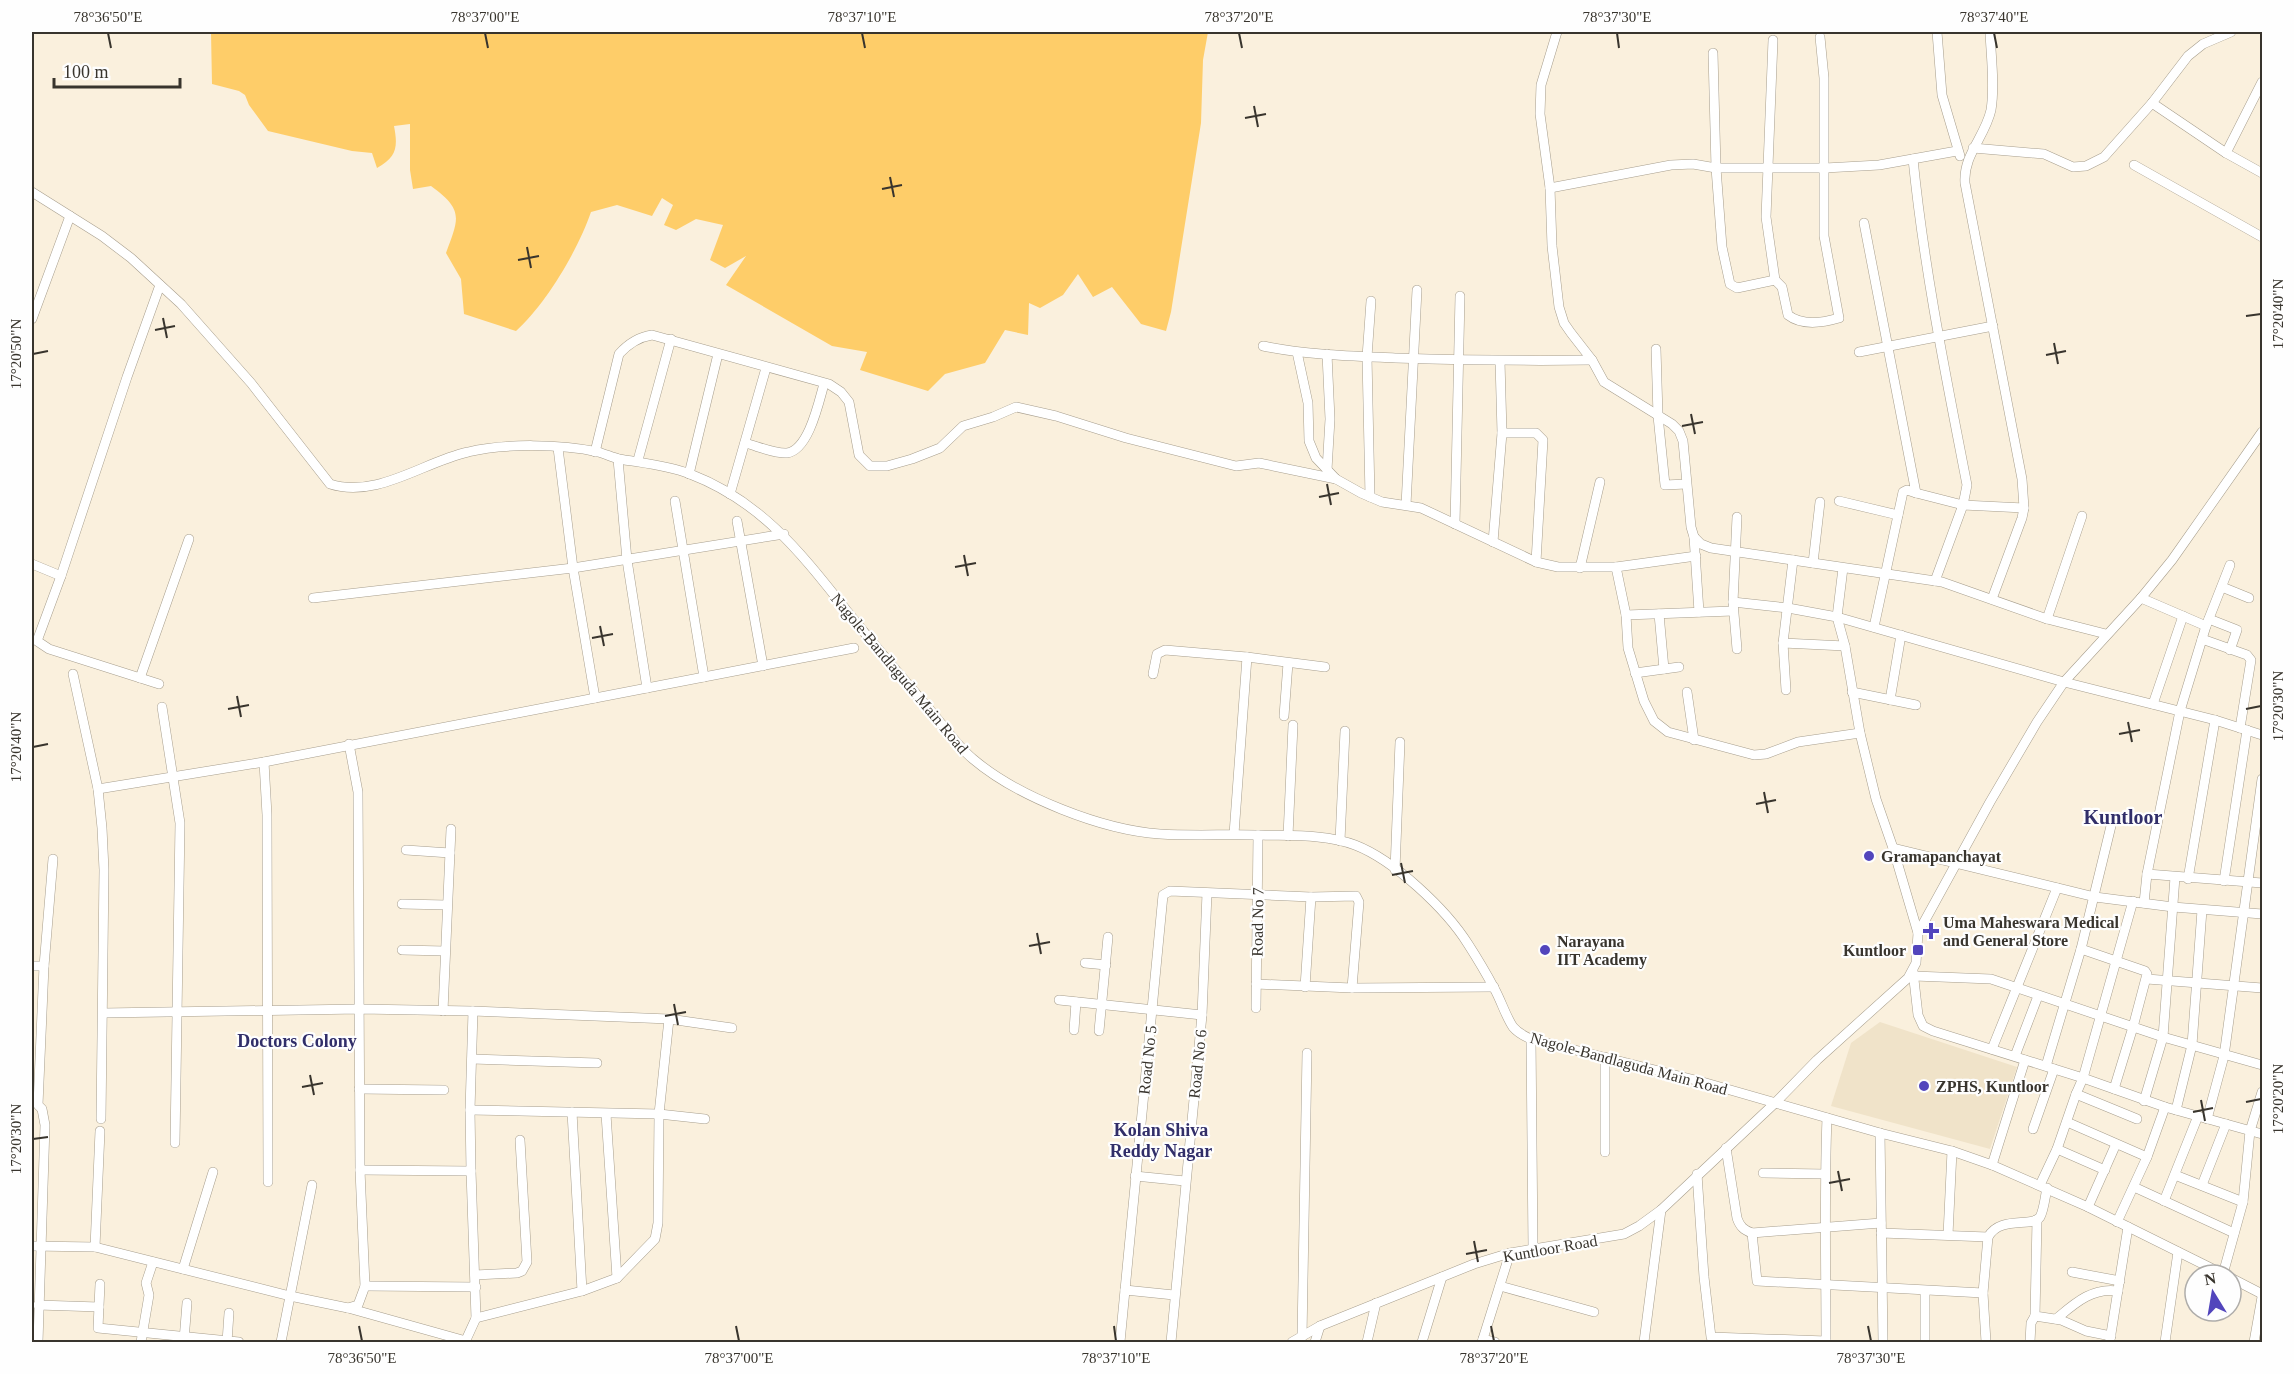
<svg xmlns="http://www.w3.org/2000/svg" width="2294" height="1374" font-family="'Times New Roman',serif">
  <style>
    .built { fill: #f0e3c9 }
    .water { fill: #fecd69 }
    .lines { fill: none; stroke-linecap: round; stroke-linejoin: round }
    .minor-casing { stroke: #a79e8d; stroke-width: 10 }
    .minor { stroke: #fff; stroke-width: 9 }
    .ticks { fill: none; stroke: #38342d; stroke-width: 2 }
    .poi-dot { fill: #5245bc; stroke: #fefefe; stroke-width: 2 }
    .labels { text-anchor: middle; stroke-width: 4.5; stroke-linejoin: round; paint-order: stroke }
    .street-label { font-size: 16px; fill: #38342d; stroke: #fefefe }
    .poi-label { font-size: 16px; font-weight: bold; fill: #38342d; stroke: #fefefe; text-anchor: start }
    .neighbourhood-label { font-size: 18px; font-weight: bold; fill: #312e69; stroke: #fefefe }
    .quarter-label { font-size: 20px; font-weight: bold; fill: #312e69; stroke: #fefefe }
    .neatline { fill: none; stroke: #38342d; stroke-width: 2 }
    .ticks-label { font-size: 15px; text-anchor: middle; fill: #38342d }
  </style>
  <rect width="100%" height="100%" fill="#faf0dd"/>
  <path class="built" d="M 1880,1022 L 2017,1067 L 1990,1149 L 1831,1106 L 1851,1043 Z"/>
  <path class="water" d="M 211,32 L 1208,32 L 1203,60 L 1201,123 L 1171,312 L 1166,331 L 1141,324 L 1112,287 L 1093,297 L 1078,274 L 1063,295 L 1040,308 L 1029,303 L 1028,335 L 1005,330 L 985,363 L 945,374 L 928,391 L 860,370 L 867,352 L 832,346 L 726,285 L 746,256 L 725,268 L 710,260 L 723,225 L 696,219 L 676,230 L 664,225 L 673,205 L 662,198 L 652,216 L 617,205 L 591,212 C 578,250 546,304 516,331 L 464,314 L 461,279 L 446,253 C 459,218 464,210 431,186 L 413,189 L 410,170 L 410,124 L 394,126 C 398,147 397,157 377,168 L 372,153 L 352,151 L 268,131 L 249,105 L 245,95 L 239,91 L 212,84 Z"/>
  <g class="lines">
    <defs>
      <g id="minor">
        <path d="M 1557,32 L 1541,85 L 1540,114 L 1550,188 L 1552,246 L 1559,307 L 1564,323 L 1571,333 L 1592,360 L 1604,382 L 1672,424 L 1679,431 L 1683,441 L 1691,527 L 1694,537 L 1699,612"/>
        <path d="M 1937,32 L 1942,95 L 1960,156"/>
        <path d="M 1990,32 C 1991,57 1995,85 1991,110 C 1985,137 1963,155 1965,183 L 2022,479 L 2024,508 L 2022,518 L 1992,599"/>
        <path d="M 1773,40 L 1766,217 L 1775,280"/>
        <path d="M 1713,53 L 1716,168 L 1722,247 L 1730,284 L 1737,288 L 1775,280 L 1782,287 L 1788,315 C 1802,326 1822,323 1839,318 L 1824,236 L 1824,78 L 1820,37"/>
        <path d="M 2152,103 L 2226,153 L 2262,173"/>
        <path d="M 1973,148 L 2044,154 L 2073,167 L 2086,166 L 2104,157 L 2152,103 L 2188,56 L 2203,44 L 2231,32"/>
        <path d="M 2226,153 L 2262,82"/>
        <path d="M 1913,159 C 1924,269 1946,377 1967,485 L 1963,505 L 1916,493"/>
        <path d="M 2134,165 L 2262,237"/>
        <path d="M 1550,188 L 1671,165 L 1693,164 L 1716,168 L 1825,168 L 1879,165 L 1957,151"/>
        <path d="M 32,192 L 102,236 L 131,258 L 181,304 L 251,383 L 330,484 C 377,499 423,462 468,452 C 504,443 562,444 598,452 C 605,454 612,457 619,459 C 642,463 667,465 690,474 C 766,503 806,560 855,621 C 880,652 905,681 930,710 C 944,726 957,746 973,759 C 1018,797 1102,830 1160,834 C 1193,836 1227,834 1261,835 C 1291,836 1326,834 1355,845 C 1394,860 1446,909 1468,944 C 1477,958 1486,973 1494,988 C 1501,1000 1505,1015 1513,1027 C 1518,1033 1524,1036 1531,1039 L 1699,1081 L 1880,1133 L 1952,1151 L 1992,1165 L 2088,1207 L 2225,1275"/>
        <path d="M 1864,223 L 1916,493 L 1907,490 L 1903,492 L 1874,627"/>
        <path d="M 32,319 L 70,216"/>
        <path d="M 1263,346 C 1307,355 1351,356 1395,358 C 1461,360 1526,361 1592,360"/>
        <path d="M 1656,349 L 1658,416 L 1665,485 L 1686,484"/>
        <path d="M 1297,352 L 1308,403 L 1309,441 L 1316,458 L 1336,479 L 1361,493 L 1382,502 L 1421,508 L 1536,562 L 1558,567 L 1616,567 L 1696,556"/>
        <path d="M 1859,352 L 1993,326"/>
        <path d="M 1327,354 L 1330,419 L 1327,470"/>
        <path d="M 1502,433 L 1536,433 L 1543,440 L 1536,562"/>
        <path d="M 745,443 C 757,446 775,454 787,453 C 809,450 819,401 824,384"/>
        <path d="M 558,448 L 573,568 L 595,698"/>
        <path d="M 595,452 L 619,354 C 628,344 639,337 652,335 L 829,384 L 841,392 L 849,402 L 859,455 L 870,466 L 887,466 L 912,459 L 940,448 L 963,426 L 993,417 L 1016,407 L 1056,416 L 1126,438 L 1236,466 L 1259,463 L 1336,479"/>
        <path d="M 618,459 L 627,560 L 647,688"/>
        <path d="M 638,460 L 671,339"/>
        <path d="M 689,474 L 718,354"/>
        <path d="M 730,494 L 766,368"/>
        <path d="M 1370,497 L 1367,357 L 1371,301"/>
        <path d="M 675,501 L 704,677"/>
        <path d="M 1839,501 L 1898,515"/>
        <path d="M 1406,505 L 1417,290"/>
        <path d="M 737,521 L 763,666"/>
        <path d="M 1455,524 L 1460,296"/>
        <path d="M 1694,537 L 1701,544 L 1711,548 L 1942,582 L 2047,619 L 2106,634"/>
        <path d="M 1493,542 L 1502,433 L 1500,361"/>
        <path d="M 1813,563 L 1820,502"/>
        <path d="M 32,564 L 61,576"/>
        <path d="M 1616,567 L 1626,615 L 1628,648 L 1644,701 L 1654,721 L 1668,732 L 1754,755 L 1766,754 L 1798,742 L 1860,733"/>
        <path d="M 1580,568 L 1600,482"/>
        <path d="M 1843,568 L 1837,617 L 1845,646 L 1860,733 L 1876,799 L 1893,848 L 1918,933"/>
        <path d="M 1935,581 L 1963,505 L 2024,508"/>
        <path d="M 2222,587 L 2249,598"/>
        <path d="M 313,598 L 573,568 L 784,534"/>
        <path d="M 2141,598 L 2206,626"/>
        <path d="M 1733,602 L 1788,608 L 1837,617 L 2064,682 L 2215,720 L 2262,735"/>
        <path d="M 1659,614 L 1664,669"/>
        <path d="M 1626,615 L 1733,611"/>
        <path d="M 2047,619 L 2082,516"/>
        <path d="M 2209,619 L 2237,630 L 2230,650"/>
        <path d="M 2202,639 L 2247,655 L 2251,660 L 2240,728"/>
        <path d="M 1783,643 L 1845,646"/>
        <path d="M 1737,649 L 1733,602 L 1737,517"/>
        <path d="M 1635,673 L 1679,667"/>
        <path d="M 73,674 L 98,789 L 102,828 L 104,870 L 101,1119"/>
        <path d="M 1153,674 L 1157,654 L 1165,650 L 1247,657 L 1325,667"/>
        <path d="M 140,678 L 189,539"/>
        <path d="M 159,684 L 49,649 L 37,641 L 61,576 L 127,377 L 160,285"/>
        <path d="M 1786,690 L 1783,643 L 1793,560"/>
        <path d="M 1687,692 L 1694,740"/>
        <path d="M 1852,692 L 1916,705"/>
        <path d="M 1890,700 L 1901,635"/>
        <path d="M 2153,704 L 2183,616"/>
        <path d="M 162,707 L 180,823 L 175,1143"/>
        <path d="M 1284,716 L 1288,663"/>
        <path d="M 264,762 L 267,815 L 268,1182"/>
        <path d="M 98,789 L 264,762 L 854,648"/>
        <path d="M 1234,834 L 1247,657"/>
        <path d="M 1288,836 L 1293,725"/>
        <path d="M 1340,841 L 1345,731"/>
        <path d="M 1893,848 L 2095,897 L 2173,907 L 2262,914"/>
        <path d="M 406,850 L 450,853"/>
        <path d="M 1395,870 L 1400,742"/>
        <path d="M 2147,874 L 2262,883"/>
        <path d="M 2188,879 L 2215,720"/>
        <path d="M 2224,881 L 2247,730"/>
        <path d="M 2144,903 L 2147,874 L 2180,711 L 2206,626 L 2230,565"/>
        <path d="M 402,904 L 447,905"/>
        <path d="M 2081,949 L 2145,971 L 2147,974 L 2133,1027 L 2114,1089"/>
        <path d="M 402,950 L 445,951"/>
        <path d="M 1085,963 L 1106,965"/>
        <path d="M 32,966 L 44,966"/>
        <path d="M 1913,971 L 1918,1015 L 1923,1026 L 1933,1031 L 2083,1078 L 2165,1107 L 2262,1134"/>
        <path d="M 1914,976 L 1991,979 L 2163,1037 L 2262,1065"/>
        <path d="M 2147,979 L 2262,988"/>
        <path d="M 1256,984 L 1352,988 L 1494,987"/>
        <path d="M 1305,987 L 1311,897"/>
        <path d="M 1059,1000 L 1202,1015"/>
        <path d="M 1256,1008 L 1258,835"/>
        <path d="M 443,1011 L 451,829"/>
        <path d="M 103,1013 L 360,1009 L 473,1011 L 669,1019 L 732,1028"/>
        <path d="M 1074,1030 L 1076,1002"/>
        <path d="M 1099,1031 L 1108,937"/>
        <path d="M 1531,1039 L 1533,1249"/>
        <path d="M 1992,1049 L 2057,888"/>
        <path d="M 2015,1056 L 2038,996"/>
        <path d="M 1605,1057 L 1605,1152"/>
        <path d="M 472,1059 L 597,1063"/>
        <path d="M 2046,1066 L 2081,949 L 2111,826"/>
        <path d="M 359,1089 L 444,1090"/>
        <path d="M 2076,1094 L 2137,1119"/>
        <path d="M 2144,1101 L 2163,1037 L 2175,877"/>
        <path d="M 470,1110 L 659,1114 L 705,1119"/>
        <path d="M 2176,1110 L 2192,1045 L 2202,910"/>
        <path d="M 572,1112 L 582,1291"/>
        <path d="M 606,1114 L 617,1278"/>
        <path d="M 2207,1119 L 2224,1056 L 2262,779"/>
        <path d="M 2067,1122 L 2147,1157"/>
        <path d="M 2033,1129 L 2054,1069"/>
        <path d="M 1880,1133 L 1883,1342"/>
        <path d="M 1726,1148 L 1737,1218 C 1740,1227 1744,1230 1752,1233 L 1881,1223"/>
        <path d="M 2057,1149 L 2105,1170"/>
        <path d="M 1992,1165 L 2025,1060"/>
        <path d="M 360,1170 L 471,1171 L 476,1318 L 465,1342"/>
        <path d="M 471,1171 L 470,1110 L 473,1011"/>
        <path d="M 1763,1173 L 1825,1174"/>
        <path d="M 1697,1174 L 1704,1277 L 1711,1337 L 1826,1341"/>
        <path d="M 2175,1175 L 2243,1202"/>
        <path d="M 1135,1176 L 1185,1181"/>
        <path d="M 2040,1185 L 2057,1149 L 2076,1094 L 2083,1078 L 2133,901"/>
        <path d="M 2202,1185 L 2226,1124"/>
        <path d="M 2134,1187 L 2234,1233"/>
        <path d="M 2164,1201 L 2198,1116"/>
        <path d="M 2088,1207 L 2116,1144"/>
        <path d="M 2037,1220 L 2035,1316 L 2061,1320 L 2086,1331 L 2111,1336"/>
        <path d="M 2117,1222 L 2147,1157 L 2165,1107"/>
        <path d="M 1752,1233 L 1757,1281 L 1983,1293"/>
        <path d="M 1881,1233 L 1988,1237"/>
        <path d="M 1948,1235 L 1952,1151"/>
        <path d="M 32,1246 L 95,1247 L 100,1131"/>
        <path d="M 95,1247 L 290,1296 L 348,1308 L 466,1341"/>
        <path d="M 183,1269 L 213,1172"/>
        <path d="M 2072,1272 L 2120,1281"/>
        <path d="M 2223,1274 L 2243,1202 L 2250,1131 L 2262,1092"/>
        <path d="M 475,1275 L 517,1273 L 522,1271 L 527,1262 L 520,1140"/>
        <path d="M 2231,1278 L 2262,1294"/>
        <path d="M 100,1284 L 98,1328 L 239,1342"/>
        <path d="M 365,1286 L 476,1287"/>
        <path d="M 1500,1286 L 1594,1312"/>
        <path d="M 1125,1290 L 1174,1295"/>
        <path d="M 38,1305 L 99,1307"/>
        <path d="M 348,1308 L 358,1305 L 365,1286 L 360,1170 L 358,792 L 349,744"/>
        <path d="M 476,1318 L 582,1291 L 617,1278 L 655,1239 L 658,1223 L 659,1114 L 669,1019"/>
        <path d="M 2056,1319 C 2074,1304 2092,1287 2118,1291"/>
        <path d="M 1302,1337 L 1307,1053"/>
        <path d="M 1483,1339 L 1495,1342"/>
        <path d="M 184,1340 L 187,1303"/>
        <path d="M 2110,1340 L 2128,1227"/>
        <path d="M 38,1342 L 45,1125 L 42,1109 L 38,1105 L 44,966 L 53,859"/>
        <path d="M 141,1342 L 149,1295 L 146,1283 L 153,1262"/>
        <path d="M 227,1342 L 229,1313"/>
        <path d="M 281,1342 L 312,1185"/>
        <path d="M 1120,1342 L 1163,895 L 1170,891 L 1311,897 L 1356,896 L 1359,902 L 1352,988"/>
        <path d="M 1171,1342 L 1202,1015 L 1207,893"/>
        <path d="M 1292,1342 L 1320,1326 L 1474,1264 L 1510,1253 L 1624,1234 L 1639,1226 L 1661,1210 L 1775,1103 L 1817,1060 L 1908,978 L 1916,963 L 1918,933 L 1990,802 L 2037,722 L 2064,682 L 2141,598 L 2172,560 L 2262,432"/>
        <path d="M 1315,1342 L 1320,1326"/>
        <path d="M 1367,1342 L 1376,1303"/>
        <path d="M 1422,1342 L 1442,1277"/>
        <path d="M 1482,1342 L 1510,1253"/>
        <path d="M 1644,1342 L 1661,1210"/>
        <path d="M 1826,1342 C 1826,1268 1824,1193 1827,1118"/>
        <path d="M 1925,1342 L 1925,1291"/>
        <path d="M 1986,1342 L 1983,1293 L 1988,1237 C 2000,1215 2032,1228 2040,1217 C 2044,1210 2045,1197 2047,1188"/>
        <path d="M 2030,1342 L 2031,1323 L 2035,1316"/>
        <path d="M 2165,1342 L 2178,1252"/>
        <path d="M 2254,1342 L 2262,1297"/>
      </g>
    </defs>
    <use href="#minor" class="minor-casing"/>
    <use href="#minor" class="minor"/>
  </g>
  <path class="ticks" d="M 108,33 L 111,48M 485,33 L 488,48M 862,33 L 865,48M 1239,33 L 1242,48M 1617,33 L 1619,48M 1994,33 L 1997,48M 1254,106 L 1258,127M 1245,118 L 1266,114M 890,177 L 894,197M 882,189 L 902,185M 527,247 L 531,268M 518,260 L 539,256M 2246,316 L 2261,314M 163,318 L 167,338M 155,330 L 175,326M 2054,343 L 2058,364M 33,354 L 48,351M 2046,355 L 2066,351M 1691,414 L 1695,434M 1682,426 L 1703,422M 1327,484 L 1331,505M 1319,497 L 1339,493M 964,555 L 968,576M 955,567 L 976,563M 600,626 L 604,646M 592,638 L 613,634M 237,696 L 241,717M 228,709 L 249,705M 2246,709 L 2261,706M 2128,722 L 2132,742M 2119,734 L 2140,730M 33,747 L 48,744M 1764,792 L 1768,813M 1756,804 L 1776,800M 1401,863 L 1405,883M 1392,875 L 1413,871M 1037,933 L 1041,954M 1029,946 L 1050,942M 674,1004 L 678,1025M 665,1016 L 686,1012M 310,1075 L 314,1095M 302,1087 L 323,1083M 2201,1100 L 2205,1121M 2246,1102 L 2261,1099M 2193,1112 L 2213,1108M 33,1139 L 48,1137M 1838,1171 L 1842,1191M 1829,1183 L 1850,1179M 1474,1241 L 1478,1262M 1466,1254 L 1487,1250M 359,1326 L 362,1341M 736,1326 L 739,1341M 1114,1326 L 1116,1341M 1491,1326 L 1494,1341M 1868,1326 L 1871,1341"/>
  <g class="poi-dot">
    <circle cx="1869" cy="856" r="6"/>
    <path d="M1928 922h6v6h6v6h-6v6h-6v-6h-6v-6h6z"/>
    <circle cx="1545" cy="950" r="6"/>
    <rect x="1912" y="944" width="12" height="12" rx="3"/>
    <circle cx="1924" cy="1086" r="6"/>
  </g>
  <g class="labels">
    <g class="street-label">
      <text transform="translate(900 673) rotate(50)" y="6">Nagole-Bandlaguda Main Road</text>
      <text transform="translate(1257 922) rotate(-89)" y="6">Road No 7</text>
      <text transform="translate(1147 1060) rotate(-84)" y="6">Road No 5</text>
      <text transform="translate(1629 1063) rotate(15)" y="6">Nagole-Bandlaguda Main Road</text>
      <text transform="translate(1197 1064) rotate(-84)" y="6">Road No 6</text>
      <text transform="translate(1550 1248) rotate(-10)" y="6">Kuntloor Road</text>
    </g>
    <g class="poi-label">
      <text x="1881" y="862">Gramapanchayat</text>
      <text x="1943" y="928">Uma Maheswara Medical<tspan x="1943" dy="18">and General Store</tspan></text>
      <text x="1557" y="947">Narayana<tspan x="1557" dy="18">IIT Academy</tspan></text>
      <text x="1906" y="956" text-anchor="end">Kuntloor</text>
      <text x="1936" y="1092">ZPHS, Kuntloor</text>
    </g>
    <g class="neighbourhood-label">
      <text x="297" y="1047">Doctors Colony</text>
      <text x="1161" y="1136">Kolan Shiva<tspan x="1161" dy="21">Reddy Nagar</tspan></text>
    </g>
    <g class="quarter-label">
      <text x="2123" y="824">Kuntloor</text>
    </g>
  </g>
  <rect width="2294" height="1374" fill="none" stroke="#fefefe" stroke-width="66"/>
  <g transform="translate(2213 1293) rotate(349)"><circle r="28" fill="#fefefe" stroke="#afadaa" stroke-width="1.5"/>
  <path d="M0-4.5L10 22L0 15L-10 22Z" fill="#5245bc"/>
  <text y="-9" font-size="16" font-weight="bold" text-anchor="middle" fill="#38342d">N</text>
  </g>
  <path d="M54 78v9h126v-9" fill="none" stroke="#38342d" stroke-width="3"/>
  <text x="63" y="78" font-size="18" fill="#38342d" stroke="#fefefe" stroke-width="4.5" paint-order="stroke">100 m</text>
  <rect x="33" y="33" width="2228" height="1308" class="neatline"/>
  <g class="ticks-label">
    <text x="108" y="22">78°36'50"E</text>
    <text x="485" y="22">78°37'00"E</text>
    <text x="862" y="22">78°37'10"E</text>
    <text x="1239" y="22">78°37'20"E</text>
    <text x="1617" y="22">78°37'30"E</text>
    <text x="1994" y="22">78°37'40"E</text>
    <text transform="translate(2278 314) rotate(-90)" y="5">17°20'40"N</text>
    <text transform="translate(16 354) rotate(-90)" y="5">17°20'50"N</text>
    <text transform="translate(2278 706) rotate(-90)" y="5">17°20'30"N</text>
    <text transform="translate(16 747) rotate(-90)" y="5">17°20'40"N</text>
    <text transform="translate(2278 1099) rotate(-90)" y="5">17°20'20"N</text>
    <text transform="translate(16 1139) rotate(-90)" y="5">17°20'30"N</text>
    <text x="362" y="1363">78°36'50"E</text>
    <text x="739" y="1363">78°37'00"E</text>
    <text x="1116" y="1363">78°37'10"E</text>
    <text x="1494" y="1363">78°37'20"E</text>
    <text x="1871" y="1363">78°37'30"E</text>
  </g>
</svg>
